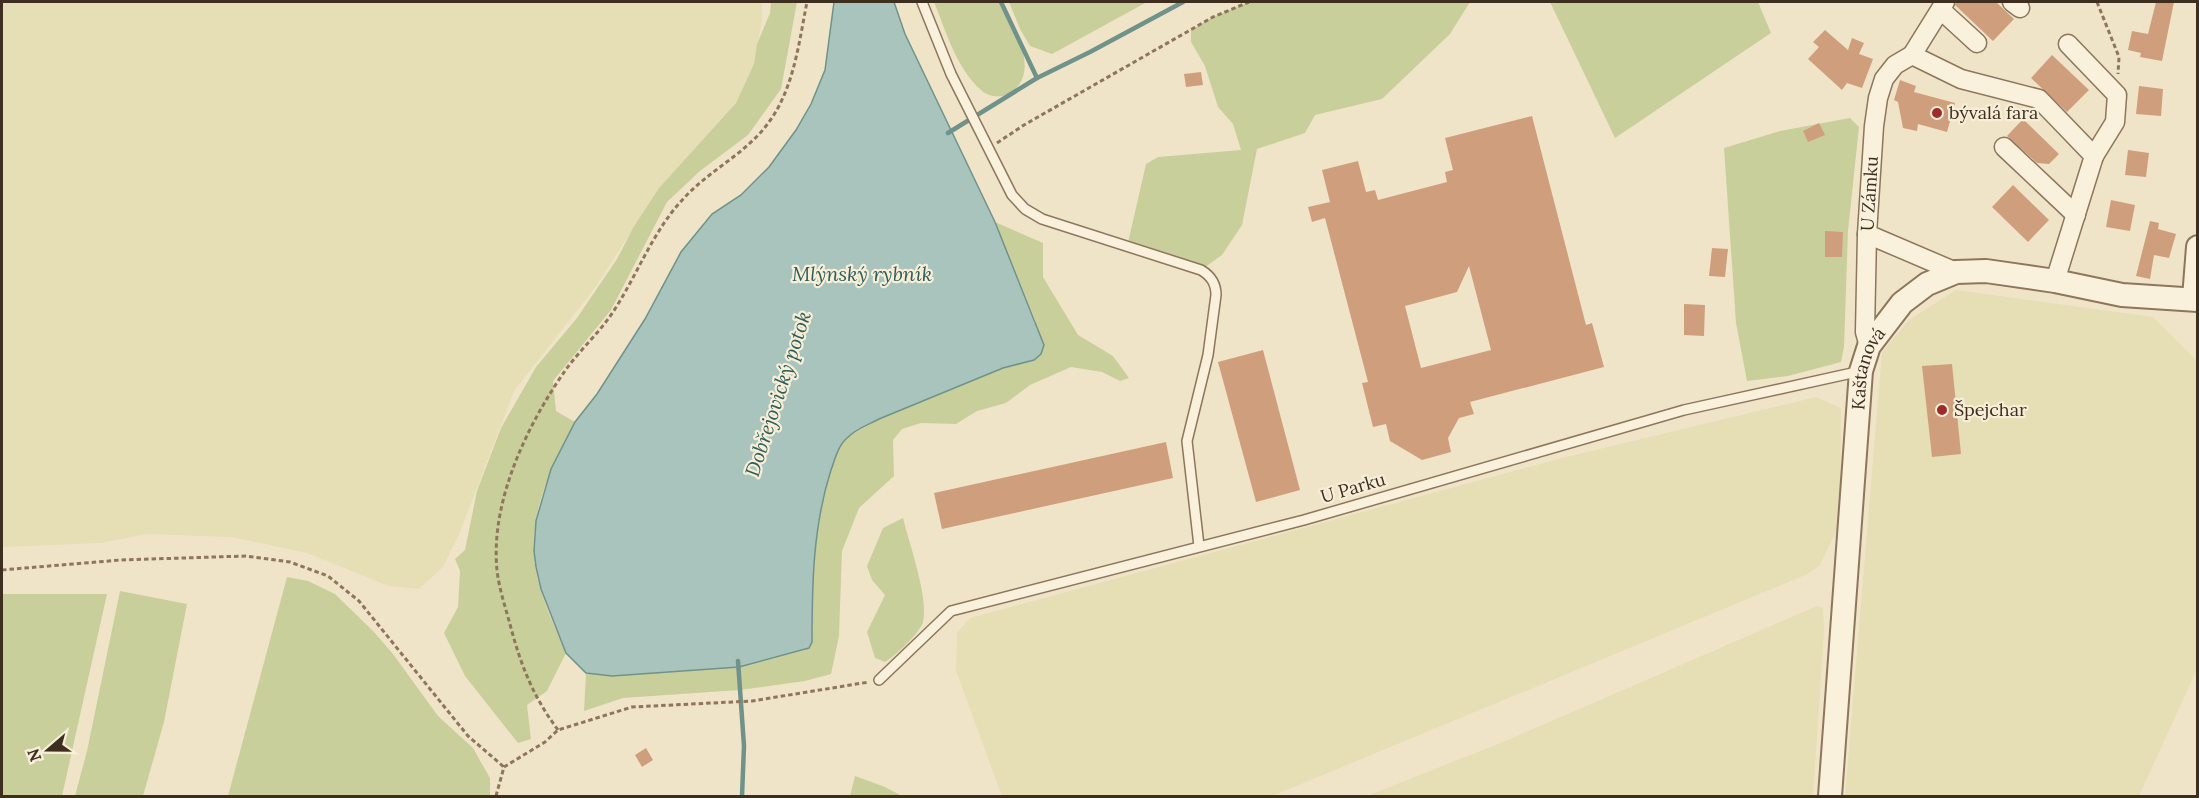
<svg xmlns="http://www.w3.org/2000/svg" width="2199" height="798" font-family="Lora,serif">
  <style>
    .farmland { fill: #e6deb5 }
    .green { fill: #c9cf9b }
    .water { fill: #a9c4bc; stroke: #6f938a; stroke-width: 1.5 }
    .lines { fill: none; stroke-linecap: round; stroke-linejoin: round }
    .stream { stroke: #6f938a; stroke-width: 4.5 }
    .building { fill: #cf9f7d; fill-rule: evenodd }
    .service-casing { stroke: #8d765c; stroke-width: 12 }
    .minor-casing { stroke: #8d765c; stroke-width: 21 }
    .tertiary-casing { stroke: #8d765c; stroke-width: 26 }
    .path { stroke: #8d765c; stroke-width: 3; stroke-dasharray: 4.5 3; stroke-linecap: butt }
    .service { stroke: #faf1dc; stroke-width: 9 }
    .minor { stroke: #faf1dc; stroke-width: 18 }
    .tertiary { stroke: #faf1dc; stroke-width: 22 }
    .poi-dot { fill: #9e2a2b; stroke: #f7eed8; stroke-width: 2 }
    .labels { text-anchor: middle; stroke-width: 4.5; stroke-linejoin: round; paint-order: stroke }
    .poi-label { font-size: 18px; fill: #3d2e20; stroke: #f7eed8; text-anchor: start }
    .street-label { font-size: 18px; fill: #3d2e20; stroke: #f7eed8 }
    .water-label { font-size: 20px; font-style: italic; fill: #2f5d5a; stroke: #f7eed8 }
  </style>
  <rect width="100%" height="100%" fill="#f0e4c8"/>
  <g class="farmland">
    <path d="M 2,2 L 762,2 L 762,20 L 754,64 L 736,103 L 659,188 L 597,285 L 514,391 L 460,532 L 443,567 L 419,589 L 389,586 L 307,553 L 231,537 L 146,534 L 101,543 L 2,547 Z"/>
    <path d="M 1956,290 L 2153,317 L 2197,361 L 2198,667 L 2139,796 L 1845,796 L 1882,352 L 1909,320 Z"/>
    <path d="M 1816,397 L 1841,408 L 1840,523 L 1820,565 L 1808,574 L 1272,796 L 1002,796 L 956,671 L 957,633 L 970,618 L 1562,458 Z"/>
    <path d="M 1817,606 L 1823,608 L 1824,631 L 1813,796 L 1367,796 L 1503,742 Z"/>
  </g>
  <g class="green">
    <path d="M 771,2 L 797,2 L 781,89 L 748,135 L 700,171 L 667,202 L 611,310 L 553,381 L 556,411 L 575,422 C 551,465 528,515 535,566 C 540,596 554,625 566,653 L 547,691 L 527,705 L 531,739 L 518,743 L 465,676 L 444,633 L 458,607 L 460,571 L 455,559 L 465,550 L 477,491 L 501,428 L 536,367 L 577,318 L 617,259 L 633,228 L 659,188 L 736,103 L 754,64 L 757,44 L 770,13 Z"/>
    <path d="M 934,2 L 1003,2 C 1014,28 1044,77 1006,95 C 999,98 986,96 981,90 C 956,68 946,31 934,2 Z"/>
    <path d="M 1009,2 L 1147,2 L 1052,54 L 1030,46 L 1020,29 Z"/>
    <path d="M 1249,2 L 1470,2 L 1450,34 L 1382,99 L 1315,115 L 1305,133 L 1257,149 L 1242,225 L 1222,255 L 1201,270 L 1127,247 L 1146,164 L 1158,157 L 1241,150 L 1233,124 L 1218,107 L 1205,66 L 1191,42 L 1191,30 L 1213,17 Z"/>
    <path d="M 1550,2 L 1758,2 L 1771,33 L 1615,138 Z"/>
    <path d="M 1850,118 L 1859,127 L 1848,231 L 1844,347 L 1841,362 L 1788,376 L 1747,381 L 1736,323 L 1724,148 L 1780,131 Z"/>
    <path d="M 995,222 L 1043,243 L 1043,277 L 1078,335 L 1113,356 L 1129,378 L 1120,381 L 1102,372 L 1071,367 L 1030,385 L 1006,403 L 977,411 L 956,424 L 921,423 L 902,429 L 893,440 L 894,476 L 859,508 L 842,551 L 839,636 L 831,674 L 805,681 L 740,690 L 623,698 L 584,711 L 586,673 L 612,676 L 739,667 L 806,650 L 816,536 L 824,491 L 837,451 L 846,438 L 879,419 L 1003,368 L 1034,360 L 1036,322 Z"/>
    <path d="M 903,518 C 909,543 929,598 923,622 C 920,633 894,657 885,662 L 875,658 L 867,632 L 885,595 L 872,580 L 867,566 L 883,528 Z"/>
    <path d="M 287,577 L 308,581 L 335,594 L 374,632 L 393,654 L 438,716 L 473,748 L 490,778 L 490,796 L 228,796 Z"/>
    <path d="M 120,591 L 187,604 L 164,722 L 143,796 L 75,796 L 87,751 Z"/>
    <path d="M 2,594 L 107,594 L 62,796 L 2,796 Z"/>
    <path d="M 855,776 L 885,787 L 902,796 L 850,796 Z"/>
  </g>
  <path class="water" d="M 834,2 L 894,2 L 905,34 L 995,222 L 1044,345 L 1041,354 L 1034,360 L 1003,368 L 879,419 C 868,425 856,429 847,438 C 838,446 835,459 831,470 C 813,526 812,584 812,642 L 809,648 L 739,667 L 612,676 L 586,673 L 566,653 L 541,589 L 536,567 L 534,551 L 536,521 L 551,469 L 575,422 L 597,394 L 645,319 L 681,252 L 712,214 L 741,195 L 769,167 L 796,130 L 811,104 L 825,70 Z"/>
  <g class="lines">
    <g class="stream">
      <path d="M 1001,2 L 1037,78"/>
      <path d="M 948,133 L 1037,78 L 1090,52 L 1183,2"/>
      <path d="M 738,661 L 744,746 L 742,796"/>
    </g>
  </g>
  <g class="building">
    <path d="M 1956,2 L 1996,2 L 2014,19 L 1993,41 L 1955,5 Z"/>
    <path d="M 2156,2 L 2174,2 L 2162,61 L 2140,57 L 2141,53 L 2128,50 L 2132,31 L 2148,34 Z"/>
    <path d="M 1825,30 L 1848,50 L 1852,38 L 1864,43 L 1859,54 L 1873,59 L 1862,88 L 1847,83 L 1842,90 L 1808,59 L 1819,47 L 1813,42 Z"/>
    <path d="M 2052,55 L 2089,90 L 2067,112 L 2031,78 Z"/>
    <path d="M 1201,72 L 1203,85 L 1186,87 L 1184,74 Z"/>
    <path d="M 1900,80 L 1916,86 L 1914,92 L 1955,103 L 1947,132 L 1918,124 L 1917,131 L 1903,128 L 1898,102 L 1894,100 Z"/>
    <path d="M 2139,86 L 2163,89 L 2161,116 L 2136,114 Z"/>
    <path d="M 1532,116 L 1586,325 L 1592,323 L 1604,367 L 1470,402 L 1474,414 L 1459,418 L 1448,438 L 1451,452 L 1422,460 L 1390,441 L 1386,424 L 1373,427 L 1362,383 L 1368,382 L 1325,218 L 1312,222 L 1308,207 L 1330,202 L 1322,170 L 1358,161 L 1366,192 L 1375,190 L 1378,200 L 1447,182 L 1445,172 L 1453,170 L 1445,138 ZM 1469,266 L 1491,350 L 1421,368 L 1405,306 L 1457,292 Z"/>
    <path d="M 2023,119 L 2059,154 L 2049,164 L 2037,163 L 2007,136 Z"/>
    <path d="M 1819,123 L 1825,135 L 1808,142 L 1803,131 Z"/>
    <path d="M 2128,150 L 2149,153 L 2146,177 L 2125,175 Z"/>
    <path d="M 2013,185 L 2049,220 L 2028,242 L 1992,207 Z"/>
    <path d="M 2111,200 L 2135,205 L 2130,231 L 2106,227 Z"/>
    <path d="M 2150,221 L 2159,223 L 2158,229 L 2176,234 L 2169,258 L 2154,255 L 2150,279 L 2136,276 Z"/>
    <path d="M 1825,231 L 1843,232 L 1842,257 L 1825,257 Z"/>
    <path d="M 1712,248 L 1728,249 L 1725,277 L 1709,276 Z"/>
    <path d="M 1684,304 L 1705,305 L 1704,336 L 1684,335 Z"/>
    <path d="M 1263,350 L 1300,490 L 1256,502 L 1218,362 Z"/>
    <path d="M 1952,364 L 1961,454 L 1932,457 L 1922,366 Z"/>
    <path d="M 1166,442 L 1173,478 L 942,529 L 934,493 Z"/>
    <path d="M 646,748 L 653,760 L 642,767 L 635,755 Z"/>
  </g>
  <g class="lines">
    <defs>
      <g id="service">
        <path d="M 922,2 L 951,74 L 1012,195 L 1025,209 L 1042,219 L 1201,270 C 1211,276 1216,283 1216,295 L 1208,355 L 1187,441 L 1199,546"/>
        <path d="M 879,680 L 951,611 L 1304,520 L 1684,410 L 1861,371"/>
      </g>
      <g id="minor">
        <path d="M 2012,2 L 2020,8"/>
        <path d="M 1941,10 L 1977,43"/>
        <path d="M 2068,44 L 2117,95 L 2115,122 L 2094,156"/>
        <path d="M 1912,55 L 1961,79 L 2039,99 L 2094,156 L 2055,281"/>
        <path d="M 2004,147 L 2076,215"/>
        <path d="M 1867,234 L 1956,272"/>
        <path id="s1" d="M 1869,346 L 1865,332 L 1867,234 L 1874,126 L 1878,98 L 1884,79 L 1895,65 L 1912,55 L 1945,2"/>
      </g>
      <g id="tertiary">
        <path d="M 2194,298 L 2198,247"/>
        <path id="s2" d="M 1830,796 L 1861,371 L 1869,346 L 1902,303 L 1927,284 L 1956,272 L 1986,271 L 2055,281 L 2122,295 L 2198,300"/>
      </g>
    </defs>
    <use href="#service" class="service-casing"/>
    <use href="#minor" class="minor-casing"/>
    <use href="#tertiary" class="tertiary-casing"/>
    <g class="path">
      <path d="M 2097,2 L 2119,57 L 2118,74"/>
      <path d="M 997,143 L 1024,125 L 1213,17 L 1249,2"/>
      <path d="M 2,570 L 120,560 L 246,556 L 290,562 L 328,576 L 359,601 L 468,736 L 504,767"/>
      <path d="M 558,730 C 534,698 521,666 511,628 C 506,609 499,589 497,570 C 490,501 528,423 567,368 C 581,349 600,332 613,312 C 638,274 653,230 685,197 C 711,169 747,153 769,122 C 794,88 799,42 807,2"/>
      <path d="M 496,796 L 504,767 L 545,742 L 558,730 L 632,707 L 752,701 L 869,682"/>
    </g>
    <use href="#service" class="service"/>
    <use href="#minor" class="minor"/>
    <use href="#tertiary" class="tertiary"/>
  </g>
  <g class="poi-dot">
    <circle cx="1937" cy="113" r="6"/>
    <circle cx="1942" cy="410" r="6"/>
  </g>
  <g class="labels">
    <g class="poi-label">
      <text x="1949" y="119">bývalá fara</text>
      <text x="1954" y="416">Špejchar</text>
    </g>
    <g class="street-label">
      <text dy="6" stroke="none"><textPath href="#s1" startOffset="153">U Zámku</textPath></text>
      <text dy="6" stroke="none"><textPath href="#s2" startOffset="430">Kaštanová</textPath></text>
      <text transform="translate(1353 488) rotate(-16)" y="6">U Parku</text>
    </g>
    <g class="water-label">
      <text x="862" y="281">Mlýnský rybník</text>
      <text transform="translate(778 394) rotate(-72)" y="7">Dobřejovický potok</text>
    </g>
  </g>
  <rect width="2199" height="798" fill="none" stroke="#3d2e20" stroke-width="6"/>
  <g transform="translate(48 750) rotate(250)" stroke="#f7eed8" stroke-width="4.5" paint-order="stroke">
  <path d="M0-4.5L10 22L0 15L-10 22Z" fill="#3d2e20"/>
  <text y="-9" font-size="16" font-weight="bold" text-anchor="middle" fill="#3d2e20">N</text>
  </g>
</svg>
